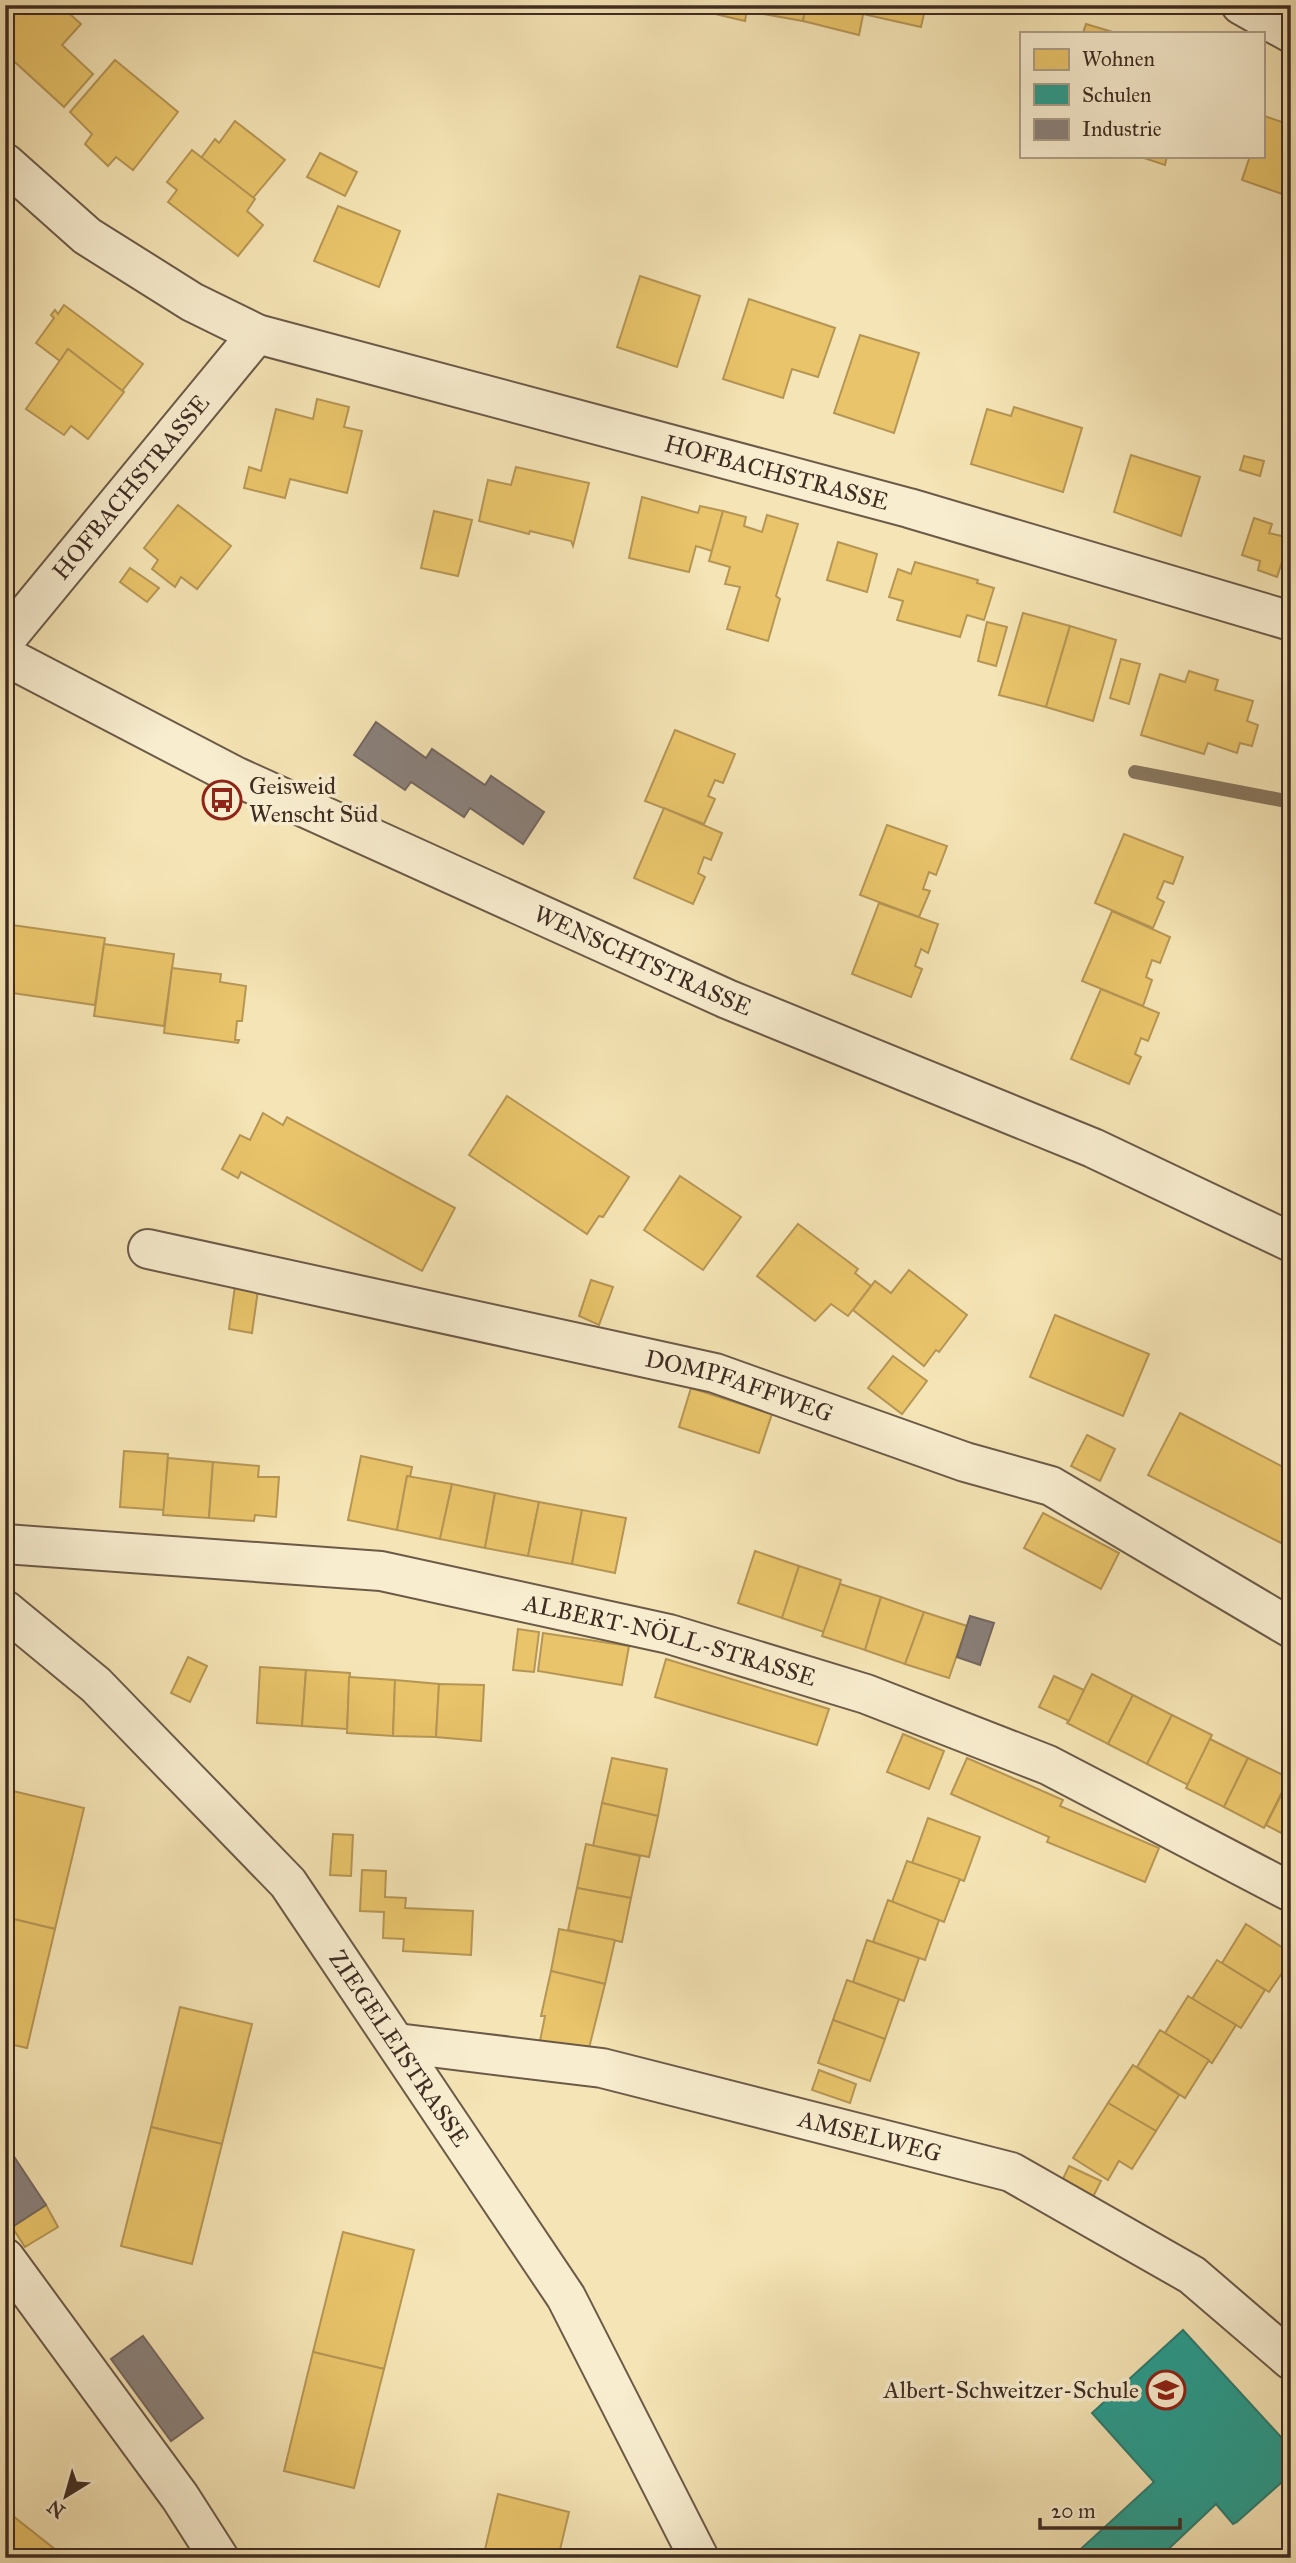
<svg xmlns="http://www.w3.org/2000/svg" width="1296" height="2563" font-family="'IM FELL Great Primer',serif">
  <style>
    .homes { fill: #e9c46a; stroke: #b69655; stroke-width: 2 }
    .schools { fill: #2a9d8f; stroke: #307b6f; stroke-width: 2 }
    .industry { fill: #8a817c; stroke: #746861; stroke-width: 2 }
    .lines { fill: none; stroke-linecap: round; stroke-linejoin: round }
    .stream { stroke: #87755d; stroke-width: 14 }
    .minor-casing { stroke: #6c5a48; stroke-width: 42 }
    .minor { stroke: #f8edcf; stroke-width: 38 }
    .labels { text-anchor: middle; stroke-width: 7; stroke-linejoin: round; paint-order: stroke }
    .street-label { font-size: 24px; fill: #3f2c23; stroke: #f8edcf }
    .poi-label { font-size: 24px; fill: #3f2c23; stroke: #f8edcf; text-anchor: start }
  </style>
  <rect width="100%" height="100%" fill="#f5e4b5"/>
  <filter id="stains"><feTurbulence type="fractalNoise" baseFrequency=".00286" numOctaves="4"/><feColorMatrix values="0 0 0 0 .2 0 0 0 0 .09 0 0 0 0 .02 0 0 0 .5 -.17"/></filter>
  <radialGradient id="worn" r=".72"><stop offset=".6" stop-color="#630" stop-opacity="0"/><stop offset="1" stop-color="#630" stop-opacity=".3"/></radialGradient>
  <g class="homes">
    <path d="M 5,5 L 46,5 L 50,8 L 60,5 L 81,24 L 62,45 L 93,74 L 64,107 L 5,53 Z"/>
    <path d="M 694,5 L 748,5 L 745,21 L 694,9 Z"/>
    <path d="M 748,5 L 806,5 L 803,21 L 747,11 Z"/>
    <path d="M 806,5 L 865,5 L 859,35 L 803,21 Z"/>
    <path d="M 865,5 L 926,5 L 921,27 L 863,14 Z"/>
    <path d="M 1086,24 L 1116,33 L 1083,33 Z"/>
    <path d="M 115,60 L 178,112 L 133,170 L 116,157 L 108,166 L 85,144 L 92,134 L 70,112 Z"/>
    <path d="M 1264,116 L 1291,125 L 1291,197 L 1242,180 L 1250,156 L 1263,156 Z"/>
    <path d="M 235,121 L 285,160 L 253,198 L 201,158 L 215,139 L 219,143 Z"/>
    <path d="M 192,150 L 255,199 L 247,211 L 263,225 L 238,256 L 168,202 L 177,190 L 167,182 Z"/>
    <path d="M 320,153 L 357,172 L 345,196 L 307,177 Z"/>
    <path d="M 1138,156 L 1167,156 L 1165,165 Z"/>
    <path d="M 338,206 L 400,231 L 379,287 L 314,261 Z"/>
    <path d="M 640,276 L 700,296 L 677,367 L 617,347 Z"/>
    <path d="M 749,299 L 835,328 L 818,377 L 792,369 L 783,398 L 723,379 Z"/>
    <path d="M 64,305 L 143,364 L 122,391 L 68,349 L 60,361 L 36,343 L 54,318 L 51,315 L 55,310 L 58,314 Z"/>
    <path d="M 860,335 L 919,353 L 894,433 L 834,413 Z"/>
    <path d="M 68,349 L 124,392 L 88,439 L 71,426 L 64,435 L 26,409 Z"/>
    <path d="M 317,399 L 349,407 L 344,427 L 362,431 L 347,493 L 290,479 L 285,498 L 244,488 L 249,467 L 261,471 L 276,409 L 313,419 Z"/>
    <path d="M 1014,407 L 1082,428 L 1063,492 L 971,464 L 987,409 L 1011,416 Z"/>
    <path d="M 1131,455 L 1200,477 L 1181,536 L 1114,512 Z"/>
    <path d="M 1244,456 L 1264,461 L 1260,476 L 1240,470 Z"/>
    <path d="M 516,467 L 589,483 L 573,546 L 571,541 L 530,531 L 529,534 L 479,521 L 488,480 L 511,485 Z"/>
    <path d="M 642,497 L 698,513 L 700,506 L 723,511 L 712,551 L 696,546 L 689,572 L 629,558 Z"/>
    <path d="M 178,505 L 231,546 L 197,589 L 181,577 L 175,587 L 152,569 L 158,560 L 144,548 Z"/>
    <path d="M 434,511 L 472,520 L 458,576 L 421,568 Z"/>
    <path d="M 723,511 L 746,517 L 744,526 L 762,532 L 767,515 L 798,524 L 776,596 L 780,599 L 768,641 L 727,629 L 740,587 L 725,584 L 730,567 L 709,561 Z"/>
    <path d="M 1254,518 L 1272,524 L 1269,533 L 1290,538 L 1277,577 L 1258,570 L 1260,561 L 1242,555 Z"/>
    <path d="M 838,542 L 877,554 L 867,592 L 827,580 Z"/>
    <path d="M 915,562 L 978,580 L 977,583 L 994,588 L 984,620 L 967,615 L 960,637 L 897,620 L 903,601 L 889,597 L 898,569 L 911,574 Z"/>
    <path d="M 130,568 L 159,588 L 147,602 L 120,582 Z"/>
    <path d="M 1023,613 L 1070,626 L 1046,707 L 999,695 Z"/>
    <path d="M 987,622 L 1007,627 L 996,666 L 978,661 Z"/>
    <path d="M 1070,626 L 1116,640 L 1093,721 L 1046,707 Z"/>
    <path d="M 1121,659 L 1140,664 L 1129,704 L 1110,698 Z"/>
    <path d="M 1189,671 L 1218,680 L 1215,690 L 1253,701 L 1247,721 L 1258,725 L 1252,746 L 1240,743 L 1237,753 L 1208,743 L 1204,754 L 1141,735 L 1160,674 L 1185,682 Z"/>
    <path d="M 675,730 L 735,754 L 723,783 L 715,780 L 708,796 L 715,799 L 704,824 L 645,801 Z"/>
    <path d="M 664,808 L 722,833 L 711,860 L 704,857 L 698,873 L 705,877 L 693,904 L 634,878 Z"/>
    <path d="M 887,825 L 947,846 L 936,875 L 929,872 L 923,889 L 930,891 L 919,917 L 860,895 Z"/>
    <path d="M 1124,834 L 1183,857 L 1173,884 L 1164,881 L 1157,898 L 1164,902 L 1153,928 L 1095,903 Z"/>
    <path d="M 879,903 L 938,924 L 928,953 L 921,949 L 915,966 L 922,969 L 911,997 L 852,974 Z"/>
    <path d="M 1112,911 L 1170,937 L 1160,963 L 1152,960 L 1146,977 L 1152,980 L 1143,1006 L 1082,981 Z"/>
    <path d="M 5,924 L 105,938 L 95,1005 L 5,992 Z"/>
    <path d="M 104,944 L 174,954 L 164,1026 L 94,1016 Z"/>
    <path d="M 172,968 L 221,974 L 220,982 L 246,986 L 242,1021 L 237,1021 L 235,1040 L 239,1040 L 238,1043 L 164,1033 Z"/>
    <path d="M 1101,989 L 1159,1013 L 1148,1041 L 1141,1038 L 1135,1054 L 1141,1057 L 1129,1084 L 1071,1059 Z"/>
    <path d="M 507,1096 L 629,1177 L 603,1217 L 599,1216 L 587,1234 L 469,1155 Z"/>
    <path d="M 263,1113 L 283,1125 L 287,1117 L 455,1208 L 422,1271 L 241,1172 L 238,1178 L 222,1169 L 240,1135 L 250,1140 Z"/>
    <path d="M 680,1176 L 741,1217 L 703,1270 L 644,1230 Z"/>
    <path d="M 798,1224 L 858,1269 L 855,1273 L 871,1286 L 848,1316 L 831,1304 L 815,1321 L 757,1276 Z"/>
    <path d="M 909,1270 L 967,1315 L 939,1352 L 936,1350 L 924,1366 L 853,1310 L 875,1281 L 891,1293 Z"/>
    <path d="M 591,1280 L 613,1287 L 599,1325 L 579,1316 Z"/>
    <path d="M 235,1286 L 258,1290 L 252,1333 L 229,1329 Z"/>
    <path d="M 1055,1315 L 1149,1354 L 1123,1416 L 1030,1377 Z"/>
    <path d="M 893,1356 L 927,1381 L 902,1414 L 868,1388 Z"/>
    <path d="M 691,1388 L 772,1414 L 759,1453 L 679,1427 Z"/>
    <path d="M 1180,1413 L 1291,1471 L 1291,1548 L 1148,1475 Z"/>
    <path d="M 1087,1435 L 1115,1449 L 1100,1481 L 1071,1466 Z"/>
    <path d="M 124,1451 L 168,1454 L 164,1510 L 120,1507 Z"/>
    <path d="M 361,1456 L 412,1467 L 410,1477 L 407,1476 L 397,1530 L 348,1520 Z"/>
    <path d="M 168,1458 L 213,1462 L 209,1518 L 163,1515 Z"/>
    <path d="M 213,1462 L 259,1466 L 258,1477 L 279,1477 L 276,1517 L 255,1515 L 254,1521 L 209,1518 Z"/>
    <path d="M 407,1476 L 452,1484 L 440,1539 L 397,1530 Z"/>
    <path d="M 452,1484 L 495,1493 L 485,1548 L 440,1539 Z"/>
    <path d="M 495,1493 L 539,1502 L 528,1556 L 485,1548 Z"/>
    <path d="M 539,1502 L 582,1510 L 572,1564 L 528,1556 Z"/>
    <path d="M 582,1510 L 626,1518 L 615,1573 L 572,1564 Z"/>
    <path d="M 1043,1513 L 1119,1553 L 1101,1589 L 1024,1548 Z"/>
    <path d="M 755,1551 L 799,1566 L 782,1618 L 738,1603 Z"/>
    <path d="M 799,1566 L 841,1580 L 824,1632 L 782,1618 Z"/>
    <path d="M 840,1584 L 881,1597 L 865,1650 L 822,1636 Z"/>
    <path d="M 881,1597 L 924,1612 L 905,1664 L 865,1650 Z"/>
    <path d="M 924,1612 L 967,1626 L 949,1678 L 905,1664 Z"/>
    <path d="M 518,1629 L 539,1632 L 534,1672 L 513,1670 Z"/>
    <path d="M 543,1633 L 629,1646 L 622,1685 L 538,1671 Z"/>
    <path d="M 188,1657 L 207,1666 L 190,1702 L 171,1693 Z"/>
    <path d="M 666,1659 L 829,1709 L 817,1745 L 655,1697 Z"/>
    <path d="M 260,1667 L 306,1670 L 302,1726 L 257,1723 Z"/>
    <path d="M 306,1670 L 350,1673 L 347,1729 L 302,1726 Z"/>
    <path d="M 1092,1674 L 1133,1695 L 1108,1744 L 1067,1723 Z"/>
    <path d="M 1054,1676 L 1084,1690 L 1069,1721 L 1039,1707 Z"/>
    <path d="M 349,1677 L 395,1680 L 393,1736 L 347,1733 Z"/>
    <path d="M 395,1680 L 439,1684 L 436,1737 L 393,1736 Z"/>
    <path d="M 439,1684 L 484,1685 L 481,1741 L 436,1737 Z"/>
    <path d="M 1133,1695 L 1172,1715 L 1147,1764 L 1108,1744 Z"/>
    <path d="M 1172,1715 L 1212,1735 L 1188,1785 L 1147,1764 Z"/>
    <path d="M 903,1734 L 944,1751 L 929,1789 L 887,1772 Z"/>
    <path d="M 1210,1739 L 1248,1758 L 1224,1807 L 1186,1788 Z"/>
    <path d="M 612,1758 L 667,1769 L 658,1816 L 602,1803 Z"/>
    <path d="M 967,1758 L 1063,1800 L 1060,1806 L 1159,1848 L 1145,1882 L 1047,1842 L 1049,1837 L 951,1794 Z"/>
    <path d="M 1248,1758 L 1289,1778 L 1264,1828 L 1224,1807 Z"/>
    <path d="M 1291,1776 L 1291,1838 L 1266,1825 Z"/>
    <path d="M 13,1791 L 84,1808 L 55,1929 L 5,1917 L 5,1823 Z"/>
    <path d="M 602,1803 L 658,1816 L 649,1857 L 593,1846 Z"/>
    <path d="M 928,1818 L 980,1837 L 964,1881 L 912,1863 Z"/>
    <path d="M 333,1834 L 353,1835 L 351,1876 L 330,1875 Z"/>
    <path d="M 586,1844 L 640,1856 L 631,1898 L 577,1888 Z"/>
    <path d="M 907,1861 L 960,1879 L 944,1922 L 892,1902 Z"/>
    <path d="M 362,1870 L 386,1871 L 385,1897 L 406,1898 L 405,1908 L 473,1911 L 471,1955 L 403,1951 L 404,1939 L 383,1938 L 384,1912 L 360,1911 Z"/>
    <path d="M 577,1888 L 631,1898 L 622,1942 L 568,1930 Z"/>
    <path d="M 888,1900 L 939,1920 L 925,1960 L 873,1942 Z"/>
    <path d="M 5,1917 L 55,1929 L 27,2048 L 5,2043 Z"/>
    <path d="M 1246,1924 L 1291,1953 L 1291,1960 L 1269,1992 L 1222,1963 Z"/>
    <path d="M 559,1929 L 615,1940 L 605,1984 L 551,1971 Z"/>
    <path d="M 867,1940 L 919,1958 L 904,2001 L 853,1982 Z"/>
    <path d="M 1217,1960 L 1265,1990 L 1241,2028 L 1192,1999 Z"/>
    <path d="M 551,1971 L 605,1984 L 588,2052 L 540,2041 L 545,2016 L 541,2016 Z"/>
    <path d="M 847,1980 L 899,1999 L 885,2039 L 833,2020 Z"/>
    <path d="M 1188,1996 L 1236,2025 L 1212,2063 L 1165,2033 Z"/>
    <path d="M 180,2007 L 252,2024 L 222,2144 L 151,2127 Z"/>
    <path d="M 833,2020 L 885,2039 L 870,2081 L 818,2063 Z"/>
    <path d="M 1160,2030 L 1209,2060 L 1185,2098 L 1137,2067 Z"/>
    <path d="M 1133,2065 L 1179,2095 L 1156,2131 L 1108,2103 Z"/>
    <path d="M 819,2070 L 856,2084 L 850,2103 L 812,2090 Z"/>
    <path d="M 1108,2103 L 1156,2131 L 1132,2169 L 1119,2161 L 1108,2180 L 1073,2158 Z"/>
    <path d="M 151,2127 L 222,2144 L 192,2264 L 121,2246 Z"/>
    <path d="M 1069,2166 L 1101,2181 L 1093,2197 L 1061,2183 Z"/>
    <path d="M 46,2205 L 58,2227 L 25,2247 L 12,2227 Z"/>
    <path d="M 343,2232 L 414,2250 L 384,2369 L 313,2352 Z"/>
    <path d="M 313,2352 L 384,2369 L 354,2488 L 284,2471 Z"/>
    <path d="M 498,2494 L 569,2512 L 558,2558 L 483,2558 Z"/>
    <path d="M 13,2516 L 61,2554 L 58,2558 L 5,2558 L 5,2526 Z"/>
  </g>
  <path class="schools" d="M 1183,2330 L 1291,2448 L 1291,2474 L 1237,2522 L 1233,2524 L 1216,2504 L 1159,2558 L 1071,2558 L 1154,2482 L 1092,2413 Z"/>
  <g class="industry">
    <path d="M 376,722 L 426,758 L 432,749 L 485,785 L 491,776 L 544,812 L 523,844 L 470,808 L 464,817 L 411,782 L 405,790 L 354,755 Z"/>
    <path d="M 970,1616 L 994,1623 L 980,1665 L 957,1657 Z"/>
    <path d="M 5,2143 L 46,2205 L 12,2227 L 5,2216 Z"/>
    <path d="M 143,2336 L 203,2418 L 171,2441 L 111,2359 Z"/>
  </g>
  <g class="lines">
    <path class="stream" d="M 1135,772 L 1286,801"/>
    <defs>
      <g id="minor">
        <path d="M 1241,5 L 1291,33"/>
        <path id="s1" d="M 5,163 L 87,236 L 192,302 L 257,334 L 909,508 L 1291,621"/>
        <path id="s2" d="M 5,640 L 257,334"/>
        <path id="s3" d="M 5,656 L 237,777 L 727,999 L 1093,1148 L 1291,1242"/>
        <path id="s4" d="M 148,1249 L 715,1373 L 965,1462 L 1051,1486 L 1291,1628"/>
        <path id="s5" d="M 5,1544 L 381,1571 L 669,1634 L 866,1694 L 1048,1765 L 1291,1892"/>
        <path id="s6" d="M 5,1610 L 96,1685 L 288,1883 L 566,2297 L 699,2558"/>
        <path id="s7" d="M 397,2043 L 602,2068 L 1011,2172 L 1192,2275 L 1291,2360"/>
        <path d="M 5,2258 L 180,2497 L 219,2558"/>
      </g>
    </defs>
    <use href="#minor" class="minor-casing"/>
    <use href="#minor" class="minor"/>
  </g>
  <defs>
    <symbol id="bus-ring" viewBox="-11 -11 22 22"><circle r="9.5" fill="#f8edcf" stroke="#8f2418" stroke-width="1.5"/><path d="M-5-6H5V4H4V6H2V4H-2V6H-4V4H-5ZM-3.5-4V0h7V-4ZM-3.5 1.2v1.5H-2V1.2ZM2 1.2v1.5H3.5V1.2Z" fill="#8f2418"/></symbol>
    <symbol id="school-ring" viewBox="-11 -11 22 22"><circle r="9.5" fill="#f8edcf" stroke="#8f2418" stroke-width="1.5"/><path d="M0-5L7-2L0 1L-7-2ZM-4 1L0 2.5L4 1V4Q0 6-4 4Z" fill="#8f2418"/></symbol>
  </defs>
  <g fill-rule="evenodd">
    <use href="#bus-ring" x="200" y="778" width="44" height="44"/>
    <use href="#school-ring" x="1144" y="2368" width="44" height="44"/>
  </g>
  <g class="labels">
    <g class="street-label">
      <text dy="8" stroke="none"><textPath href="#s1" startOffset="844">HOFBACHSTRASSE</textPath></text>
      <text dy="8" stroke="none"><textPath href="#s2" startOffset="198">HOFBACHSTRASSE</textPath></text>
      <text dy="8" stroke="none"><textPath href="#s3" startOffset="707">WENSCHTSTRASSE</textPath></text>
      <text dy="8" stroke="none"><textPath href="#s4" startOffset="607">DOMPFAFFWEG</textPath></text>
      <text dy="8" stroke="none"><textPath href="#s5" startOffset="674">ALBERT-NÖLL-STRASSE</textPath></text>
      <text dy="8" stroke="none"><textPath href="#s6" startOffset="593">ZIEGELEISTRASSE</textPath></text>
      <text dy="8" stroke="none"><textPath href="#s7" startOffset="483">AMSELWEG</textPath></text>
    </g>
    <g class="poi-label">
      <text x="249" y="794">Geisweid<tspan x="249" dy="28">Wenscht Süd</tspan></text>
      <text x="1139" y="2398" text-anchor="end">Albert-Schweitzer-Schule</text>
    </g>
  </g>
  <rect width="1296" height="2563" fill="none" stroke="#f5e4b5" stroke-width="28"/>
  <rect x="7" y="7" width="1282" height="2549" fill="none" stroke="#3f2c23" stroke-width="3.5"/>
  <rect x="14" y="14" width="1268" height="2535" fill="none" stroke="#3f2c23" stroke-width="2"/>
  <rect x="1020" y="32" width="245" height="126" fill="#f8edcf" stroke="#aea08a" stroke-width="2"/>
  <rect x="1034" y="49" width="35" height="21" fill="#e9c46a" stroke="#aea08a" stroke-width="2"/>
  <text x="1082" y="66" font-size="21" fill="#3f2c23">Wohnen</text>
  <rect x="1034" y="84" width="35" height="21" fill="#2a9d8f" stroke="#aea08a" stroke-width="2"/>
  <text x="1082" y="102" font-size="21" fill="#3f2c23">Schulen</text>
  <rect x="1034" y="119" width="35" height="21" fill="#8a817c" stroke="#aea08a" stroke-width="2"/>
  <text x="1082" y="136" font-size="21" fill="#3f2c23">Industrie</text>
  <g transform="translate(66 2496) rotate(217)" stroke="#f8edcf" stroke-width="5" paint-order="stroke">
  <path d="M0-5L12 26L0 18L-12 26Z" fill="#3f2c23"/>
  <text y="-10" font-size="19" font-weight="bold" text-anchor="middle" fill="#3f2c23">N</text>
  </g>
  <path d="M1040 2518v10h140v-10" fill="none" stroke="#3f2c23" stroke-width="3.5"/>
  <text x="1051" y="2518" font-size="21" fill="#3f2c23" stroke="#f8edcf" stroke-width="5" paint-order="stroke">20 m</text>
  <rect width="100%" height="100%" filter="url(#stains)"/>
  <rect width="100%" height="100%" fill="url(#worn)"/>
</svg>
